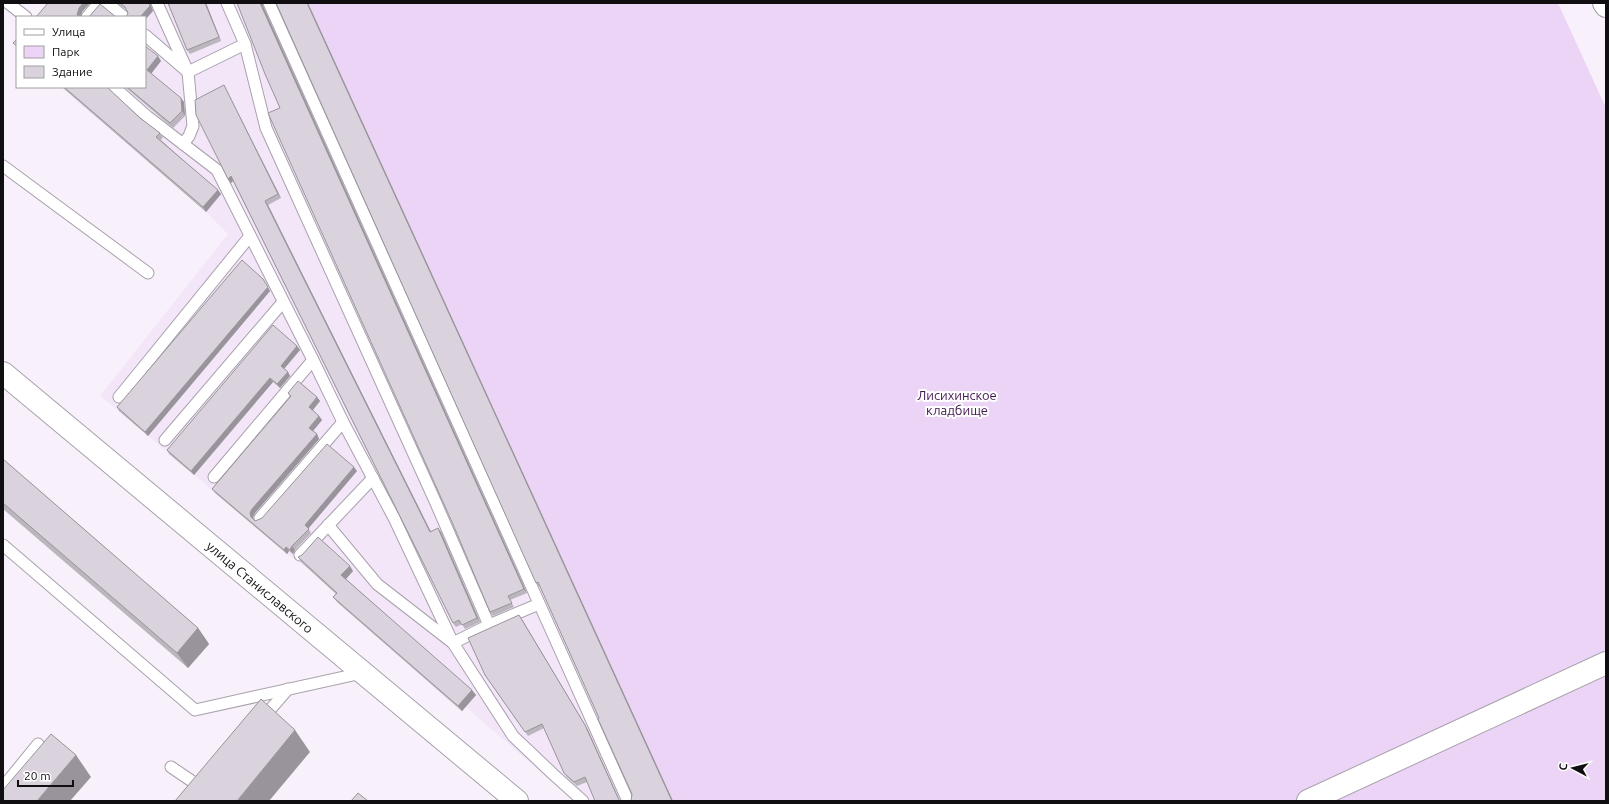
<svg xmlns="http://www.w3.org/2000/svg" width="1609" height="804" font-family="Ubuntu,sans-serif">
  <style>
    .built { fill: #f3e6f8 }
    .green { fill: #ecd4f6 }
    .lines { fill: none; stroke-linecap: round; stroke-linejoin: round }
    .lane-casing { stroke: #a8a1ac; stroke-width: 13 }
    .street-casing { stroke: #a8a1ac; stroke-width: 24 }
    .secondary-casing { stroke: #a8a1ac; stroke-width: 24 }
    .lane { stroke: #fff; stroke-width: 11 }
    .street { stroke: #fff; stroke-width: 22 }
    .secondary { stroke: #fff; stroke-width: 22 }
    .wall { fill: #bbb5be }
    .shaded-wall { fill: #99949b }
    .building { fill: #dad3dd; stroke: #99949b }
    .labels { text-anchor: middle; stroke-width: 4; stroke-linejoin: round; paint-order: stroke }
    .park-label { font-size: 13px; fill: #40184f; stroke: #fff }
    .street-label { font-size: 13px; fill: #110e12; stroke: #fff }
  </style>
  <rect width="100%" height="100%" fill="#f8f0fb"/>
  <path class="built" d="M 55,3 L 308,3 L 673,801 L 574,801 L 466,707 L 462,712 L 337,602 L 340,598 L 303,564 L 287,554 L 119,411 L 100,396 L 228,234 L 206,212 L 61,87 L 145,87 L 145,17 L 43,17 Z"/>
  <path class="green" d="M 308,3 L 1558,3 L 1606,108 L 1606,801 L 673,801 Z"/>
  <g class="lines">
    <defs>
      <g id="lane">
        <path d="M 8,3 L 26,17"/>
        <path d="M 107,3 L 124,17"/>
        <path d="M 157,3 L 188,72 L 193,126 L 189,136 L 183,144"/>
        <path d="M 227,3 L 245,44 L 266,128 L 435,501 L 489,625"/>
        <path d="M 269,3 L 628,801"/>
        <path d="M 87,17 L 99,3"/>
        <path d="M 145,35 L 188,72 L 245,44"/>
        <path d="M 114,87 L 148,117 L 217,170 L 313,360 L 343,422 L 394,518 L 453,643 L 513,736 L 554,775 L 583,801"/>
        <path d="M 3,166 L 148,273"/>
        <path d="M 119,397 L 250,236"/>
        <path d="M 165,440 L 283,302"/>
        <path d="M 214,477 L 313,360"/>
        <path d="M 260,518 L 343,422"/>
        <path d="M 328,525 L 377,584 L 453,643 L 489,625 L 539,604"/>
        <path d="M 3,545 L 195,710 L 362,673"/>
        <path d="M 300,555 L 373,478"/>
        <path d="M 262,719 L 288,689"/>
        <path d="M 171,767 L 202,788"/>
        <path d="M 3,787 L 38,744"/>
      </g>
      <g id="street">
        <path d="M 1604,3 L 1606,6"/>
        <path d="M 1308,801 L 1606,663"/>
      </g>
      <path id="secondary" d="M 3,373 L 517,801"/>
    </defs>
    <use href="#lane" class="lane-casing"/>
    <use href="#street" class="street-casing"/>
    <use href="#secondary" class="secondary-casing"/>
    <use href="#lane" class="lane"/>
    <use href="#street" class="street"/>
    <use href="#secondary" class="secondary"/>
  </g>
  <g class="wall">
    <path d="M 117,3 L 150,3 L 153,11 L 128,13 L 127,10 Z"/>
    <path d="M 168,3 L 206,3 L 221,41 L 190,54 L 187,50 Z"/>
    <path d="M 237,3 L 263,3 L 263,6 L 527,593 L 510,600 L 514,607 L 493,616 L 490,612 L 280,108 Z"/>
    <path d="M 308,3 L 673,801 L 631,801 L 632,794 L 599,718 L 540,586 L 539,587 L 536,583 Z"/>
    <path d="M 145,46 L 161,61 L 151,74 L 184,102 L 185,116 L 173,128 L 125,87 L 145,87 Z"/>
    <path d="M 224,85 L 226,89 L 281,198 L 268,205 L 431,532 L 438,528 L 441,532 L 480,622 L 465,629 L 462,624 L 456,627 L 453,623 L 233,181 L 231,183 L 228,179 Z"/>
    <path d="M 62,87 L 108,87 L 108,88 L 140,118 L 160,133 L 163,137 L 161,140 L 221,194 L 206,212 Z"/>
    <path d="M 263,279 L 270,291 L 148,436 L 119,411 L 117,407 Z"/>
    <path d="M 297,346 L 300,350 L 284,369 L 288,372 L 290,376 L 280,388 L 273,382 L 194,475 L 169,454 L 167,450 Z"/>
    <path d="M 288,393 L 317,397 L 320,401 L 313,410 L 319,416 L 322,420 L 313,431 L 317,434 L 319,439 L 255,513 L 253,517 L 253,519 L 255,521 L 262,518 L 357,471 L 308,528 L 311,533 L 295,550 L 293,554 L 289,551 L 287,554 L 215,493 L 212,489 L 290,397 Z"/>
    <path d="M 3,459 L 198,628 L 209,644 L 188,668 L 3,509 Z"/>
    <path d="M 298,557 L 353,571 L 346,579 L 476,695 L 462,711 L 337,602 L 333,597 L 336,594 L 301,562 Z"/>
    <path d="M 522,619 L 588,730 L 587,782 L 577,786 L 567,777 L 564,773 L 544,728 L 528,736 L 485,675 Z"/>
  </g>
  <g class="shaded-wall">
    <path d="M 83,3 L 90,3 L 82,12 L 81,17 L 79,17 L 77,15 L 79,8 Z"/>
    <path d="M 149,3 L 150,3 L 153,11 L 145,20 L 145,17 L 140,17 Z"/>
    <path d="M 205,3 L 206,3 L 221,41 L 219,37 Z"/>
    <path d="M 260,3 L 263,3 L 263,6 L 527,593 L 524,589 Z"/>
    <path d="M 307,3 L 308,3 L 673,801 L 672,801 Z"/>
    <path d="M 158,56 L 161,61 L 150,75 L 147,70 Z"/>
    <path d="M 224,85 L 226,89 L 281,198 L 278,194 Z"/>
    <path d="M 181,98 L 184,102 L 185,116 L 182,111 Z"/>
    <path d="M 231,176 L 234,180 L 231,183 L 228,179 Z"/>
    <path d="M 218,190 L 221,194 L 206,212 L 203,207 Z"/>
    <path d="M 265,201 L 268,205 L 433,536 L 430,532 Z"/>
    <path d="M 263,279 L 270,291 L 148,436 L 145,432 Z"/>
    <path d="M 297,346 L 300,350 L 283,370 L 281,366 Z"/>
    <path d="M 288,372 L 290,376 L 280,388 L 277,384 Z"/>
    <path d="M 270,378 L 273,382 L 194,475 L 191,471 Z"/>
    <path d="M 317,397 L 320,401 L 312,411 L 309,407 Z"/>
    <path d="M 319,416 L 322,420 L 312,432 L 309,428 Z"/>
    <path d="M 317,434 L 319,439 L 255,513 L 253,517 L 254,521 L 251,517 L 250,513 L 252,509 Z"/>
    <path d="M 354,467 L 357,471 L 308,529 L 305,525 Z"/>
    <path d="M 438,528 L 441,532 L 480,622 L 477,618 Z"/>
    <path d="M 292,546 L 295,550 L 293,554 L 290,550 Z"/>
    <path d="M 286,547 L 289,551 L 287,554 L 284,550 Z"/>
    <path d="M 350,566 L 353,571 L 345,580 L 341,575 Z"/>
    <path d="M 519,615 L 588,730 L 620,801 Z"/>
    <path d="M 198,628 L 209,644 L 188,668 L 177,653 Z"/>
    <path d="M 472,690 L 476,695 L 462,711 L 458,706 Z"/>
    <path d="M 295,730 L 310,752 L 269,801 L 237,801 Z"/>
    <path d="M 76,755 L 91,777 L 70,801 L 37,801 Z"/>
  </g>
  <g class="building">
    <path d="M 48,3 L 83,3 L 79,8 L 77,15 L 80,17 L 36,17 Z"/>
    <path d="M 120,3 L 149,3 L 150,6 L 140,17 L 126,17 L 128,13 L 125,7 Z"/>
    <path d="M 168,3 L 205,3 L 219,37 L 187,50 Z"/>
    <path d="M 237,3 L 260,3 L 524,589 L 508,596 L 512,603 L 490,612 L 452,522 L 268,113 L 280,108 L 265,74 Z"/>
    <path d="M 276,3 L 307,3 L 672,801 L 631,801 L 632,794 L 598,719 L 599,718 L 538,582 L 536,583 Z"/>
    <path d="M 100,4 L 116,17 L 89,17 Z"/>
    <path d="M 17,39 L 17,46 L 13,43 Z"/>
    <path d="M 145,46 L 158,56 L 147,70 L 181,98 L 182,111 L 170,123 L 127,87 L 145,87 Z"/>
    <path d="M 224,85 L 278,194 L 265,201 L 430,532 L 438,528 L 477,618 L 462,625 L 459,620 L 453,623 L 231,176 L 228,179 L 196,115 L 195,100 Z"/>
    <path d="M 64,87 L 107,87 L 140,118 L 160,133 L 156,137 L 218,190 L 203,207 Z"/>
    <path d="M 242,260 L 263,279 L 268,287 L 145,432 L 117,407 Z"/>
    <path d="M 273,325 L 297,346 L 281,366 L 288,372 L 277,384 L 270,378 L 191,471 L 167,450 Z"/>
    <path d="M 298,381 L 317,397 L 309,407 L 319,416 L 309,428 L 317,434 L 252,509 L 250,513 L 251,517 L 255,521 L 262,518 L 327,444 L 354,467 L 305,525 L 309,529 L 292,546 L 290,550 L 286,547 L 284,550 L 212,489 L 291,396 L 288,393 Z"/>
    <path d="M 3,459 L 198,628 L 177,653 L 3,503 Z"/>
    <path d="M 318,537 L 350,566 L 341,575 L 472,690 L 458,706 L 333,597 L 337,593 L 298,557 L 302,555 Z"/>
    <path d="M 519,615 L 585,725 L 619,800 L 620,801 L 595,801 L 585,777 L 574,782 L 564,773 L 542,724 L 525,732 L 485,675 L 468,638 Z"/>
    <path d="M 261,699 L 295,730 L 237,801 L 175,801 Z"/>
    <path d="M 51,734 L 76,755 L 37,801 L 3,801 L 3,790 Z"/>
    <path d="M 358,793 L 368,801 L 351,801 Z"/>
  </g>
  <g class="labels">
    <g class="park-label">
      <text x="957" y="400">Лисихинское<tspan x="957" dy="15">кладбище</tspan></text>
    </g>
    <g class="street-label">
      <text transform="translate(260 587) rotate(40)" y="5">улица Станиславского</text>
    </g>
  </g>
  <rect width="1609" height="804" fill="none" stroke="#110e12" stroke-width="8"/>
  <rect x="16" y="16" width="130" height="72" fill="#ffffff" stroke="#a09fa0"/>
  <rect x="24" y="29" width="20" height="6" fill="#ffffff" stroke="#a09fa0"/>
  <text x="52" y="36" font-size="12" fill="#110e12">Улица</text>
  <rect x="24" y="46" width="20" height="12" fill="#ecd4f6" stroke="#a09fa0"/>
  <text x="52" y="56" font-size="12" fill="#110e12">Парк</text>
  <rect x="24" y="66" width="20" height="12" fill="#dad3dd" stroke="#a09fa0"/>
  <text x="52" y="76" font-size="12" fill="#110e12">Здание</text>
  <g transform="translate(1573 768) rotate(277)" stroke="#ffffff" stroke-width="3" paint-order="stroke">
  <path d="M0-3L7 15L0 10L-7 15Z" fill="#110e12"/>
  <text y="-6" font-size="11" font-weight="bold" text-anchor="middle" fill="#110e12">С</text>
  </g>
  <path d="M18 780v6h55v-6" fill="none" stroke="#110e12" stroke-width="2"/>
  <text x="24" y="780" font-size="12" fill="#110e12" stroke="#ffffff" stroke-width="3" paint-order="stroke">20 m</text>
</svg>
